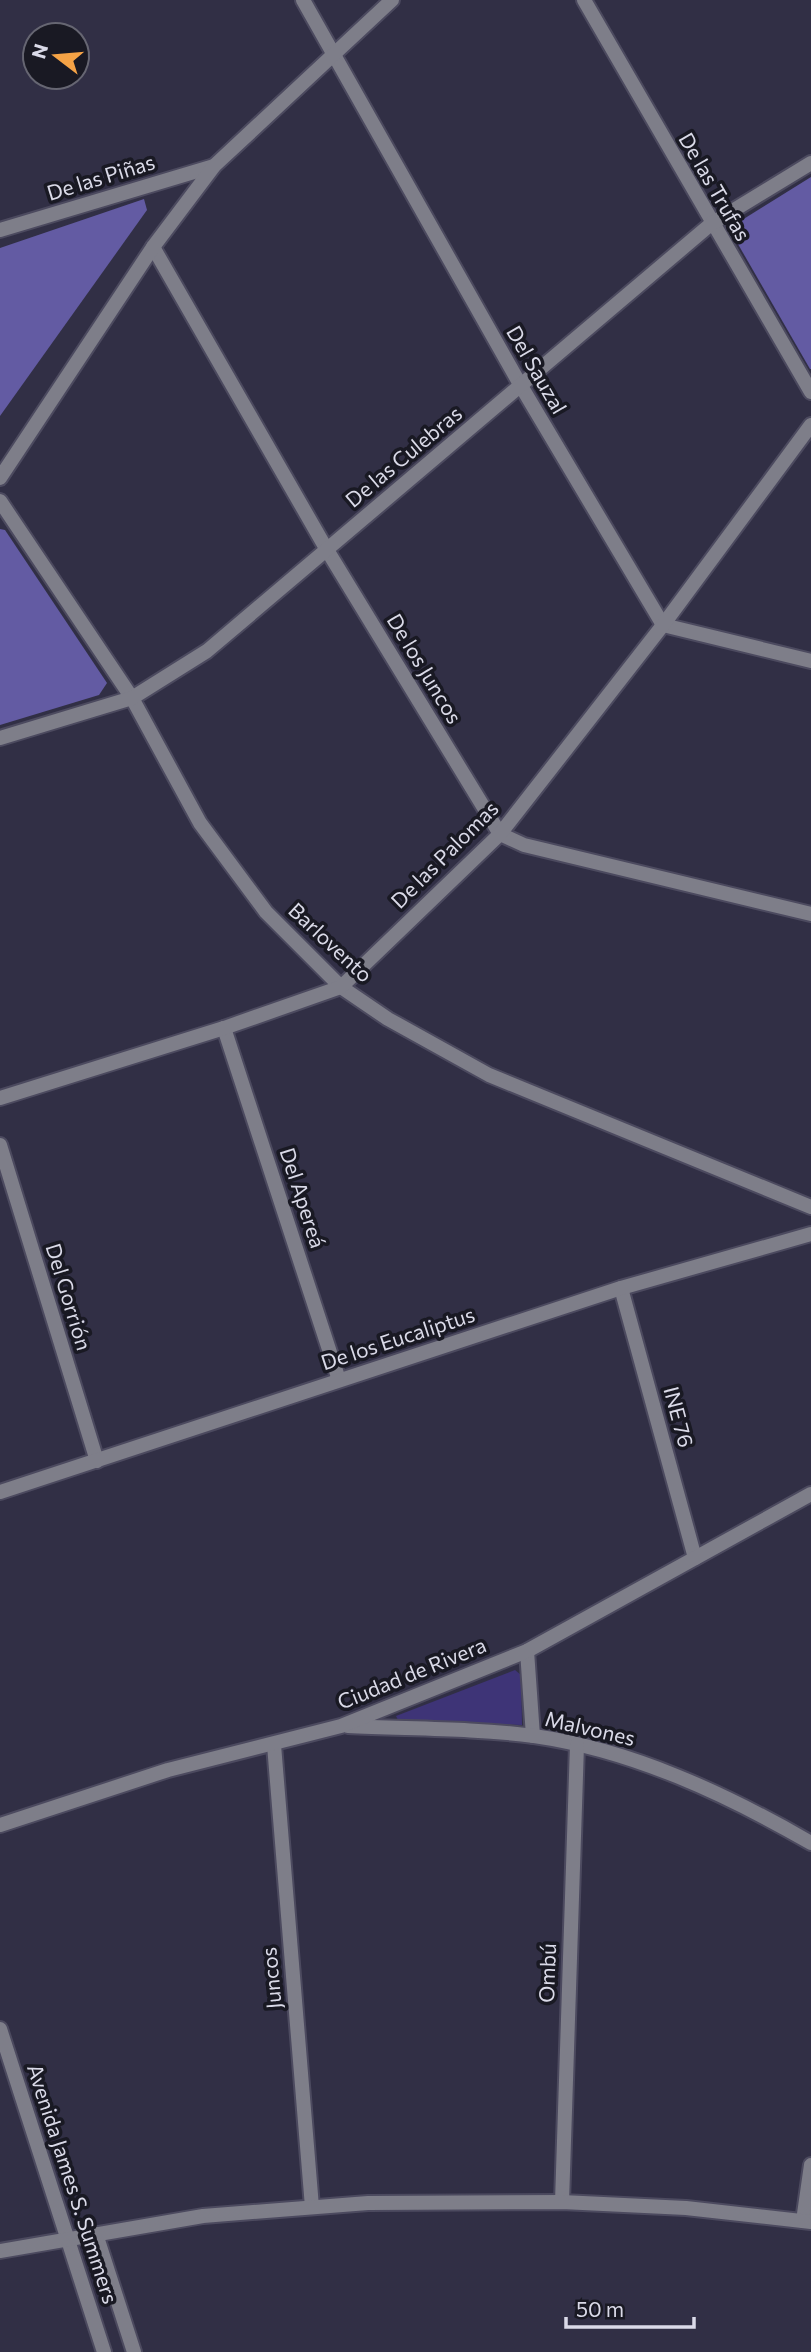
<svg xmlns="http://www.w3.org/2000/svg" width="811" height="2352" font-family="Commissioner,sans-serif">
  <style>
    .green { fill: #3e3477 }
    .forest { fill: #635ba3 }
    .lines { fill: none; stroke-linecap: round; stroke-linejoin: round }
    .minor-casing { stroke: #4c4a5f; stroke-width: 18 }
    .tertiary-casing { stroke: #4c4a5f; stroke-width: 18 }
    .minor { stroke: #7e7e89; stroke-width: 14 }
    .tertiary { stroke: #7e7e89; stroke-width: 14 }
    .labels { text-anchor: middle; stroke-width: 7; stroke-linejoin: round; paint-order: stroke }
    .street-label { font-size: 21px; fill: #dadae8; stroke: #191923 }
  </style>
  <rect width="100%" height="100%" fill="#312f45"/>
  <path class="green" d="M 515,1670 L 521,1675 L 522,1725 L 398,1720 L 396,1716 Z"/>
  <g class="forest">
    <path d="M 811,177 L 811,369 L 810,369 L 731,232 L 734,225 Z"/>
    <path d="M 144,199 L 147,210 L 0,416 L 0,248 Z"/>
    <path d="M 0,529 L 5,530 L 107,683 L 99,695 L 0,725 Z"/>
  </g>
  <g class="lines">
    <defs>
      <g id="minor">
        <path d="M 303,0 L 521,386 L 663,625 L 811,661"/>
        <path d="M 584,0 L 811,392"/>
        <path d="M 0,230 L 214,166"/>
        <path d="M 153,247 L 327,550 L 500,834 L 524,845 L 811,914"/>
        <path d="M 0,501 L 132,698 L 200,823 L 266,912 L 341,987 L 388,1019 L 489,1075 L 811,1207"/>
        <path d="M 0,738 L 132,698 L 207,651 L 711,224 L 811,163"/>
        <path d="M 224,1028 L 339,1380"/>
        <path d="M 0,1098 L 224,1028 L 341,987 L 500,834 L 663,625 L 811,425"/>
        <path d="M 0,1145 L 97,1461"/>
        <path d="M 621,1288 L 695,1558"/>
        <path d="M 0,1492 L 621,1288 L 811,1234"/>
        <path d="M 527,1651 L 533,1736"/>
        <path d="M 348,1726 C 409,1729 473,1728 534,1736 C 632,1750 726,1794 811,1843"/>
        <path d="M 274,1745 L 312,2207"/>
        <path d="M 0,1825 L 168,1770 L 341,1726 L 527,1651 L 811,1494"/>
        <path d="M 0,2029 L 104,2352"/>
        <path d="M 562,2202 L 577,1745"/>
        <path d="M 96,2234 L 134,2352"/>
      </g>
      <g id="tertiary">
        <path d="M 0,478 L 153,247 L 214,166 L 392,0"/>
        <path d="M 803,2221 L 811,2165"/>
        <path d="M 0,2251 L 203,2216 L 368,2203 L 562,2202 L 686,2208 L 811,2222"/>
      </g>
    </defs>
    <use href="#minor" class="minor-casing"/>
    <use href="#tertiary" class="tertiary-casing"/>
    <use href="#minor" class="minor"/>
    <use href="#tertiary" class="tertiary"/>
  </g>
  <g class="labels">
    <g class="street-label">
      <text transform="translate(101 178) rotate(-17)" y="7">De las Piñas</text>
      <text transform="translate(714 187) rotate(60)" y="7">De las Trufas</text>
      <text transform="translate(536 370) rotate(60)" y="7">Del Sauzal</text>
      <text transform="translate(404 457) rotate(-40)" y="7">De las Culebras</text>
      <text transform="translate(424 669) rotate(59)" y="7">De los Juncos</text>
      <text transform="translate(445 855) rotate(-45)" y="7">De las Palomas</text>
      <text transform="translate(330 943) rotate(43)" y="7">Barlovento</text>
      <text transform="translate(302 1198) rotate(72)" y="7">Del Apereá</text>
      <text transform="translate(68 1297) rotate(73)" y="7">Del Gorrión</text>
      <text transform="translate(398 1339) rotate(-18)" y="7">De los Eucaliptus</text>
      <text transform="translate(678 1417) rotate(75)" y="7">INE 76</text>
      <text transform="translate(412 1674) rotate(-22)" y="7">Ciudad de Rivera</text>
      <text transform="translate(590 1729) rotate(13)" y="7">Malvones</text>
      <text transform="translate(548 1973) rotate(-88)" y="7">Ombú</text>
      <text transform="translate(272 1978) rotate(-95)" y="7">Juncos</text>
      <text transform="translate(72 2184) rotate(72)" y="7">Avenida James S. Summers</text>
    </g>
  </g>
  <g transform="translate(56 56) rotate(286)"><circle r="33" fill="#191923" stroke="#666672" stroke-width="2"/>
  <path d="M0-5L12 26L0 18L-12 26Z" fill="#f5a346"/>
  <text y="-10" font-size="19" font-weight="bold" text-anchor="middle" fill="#dadae8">N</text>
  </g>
  <path d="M566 2317v10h128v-10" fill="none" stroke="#dadae8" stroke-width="3.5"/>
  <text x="576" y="2317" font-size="21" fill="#dadae8" stroke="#191923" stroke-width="5" paint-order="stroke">50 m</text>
</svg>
